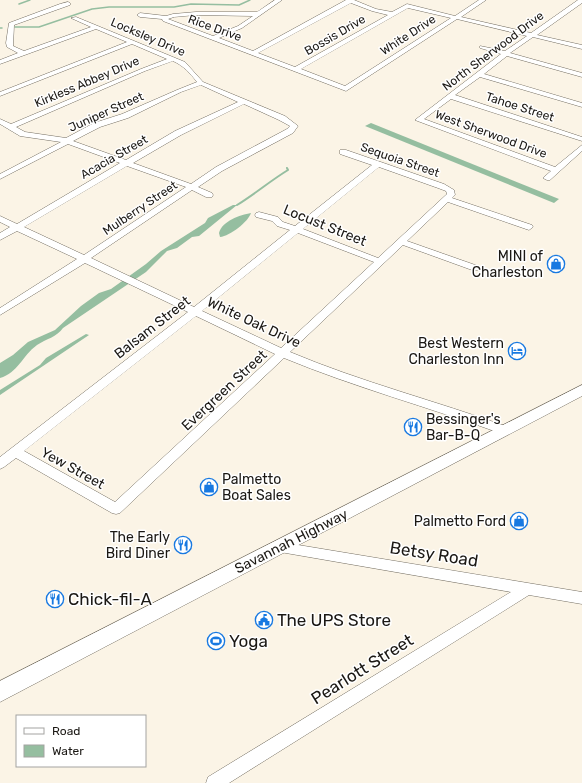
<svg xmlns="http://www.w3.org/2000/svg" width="582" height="783" font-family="Rubik,sans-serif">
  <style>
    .water { fill: #95bea0 }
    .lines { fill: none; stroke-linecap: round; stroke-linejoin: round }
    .stream-far1 { stroke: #95bea0; stroke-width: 1.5 }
    .stream { stroke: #95bea0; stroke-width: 2 }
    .minor-casing { stroke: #746e62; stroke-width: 1 }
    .highway-casing { stroke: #746e62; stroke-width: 1 }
    .minor { fill: #fff; fill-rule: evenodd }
    .highway { fill: #fff; fill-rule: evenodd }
    .labels { text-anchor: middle; stroke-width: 3; stroke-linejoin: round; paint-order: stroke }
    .far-street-label { font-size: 12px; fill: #1b1814; stroke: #fff }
    .street-label { font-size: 14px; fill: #1b1814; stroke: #fff }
    .poi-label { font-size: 14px; fill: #1b1814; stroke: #fff; text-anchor: end }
    .near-street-label { font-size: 17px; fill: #1b1814; stroke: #fff }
    .near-poi-label { font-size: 17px; fill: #1b1814; stroke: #fff; text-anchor: start }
  </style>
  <rect width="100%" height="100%" fill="#fbf4e6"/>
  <g class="water">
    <path d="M 371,123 L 559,199 L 554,203 L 365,126 Z"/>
    <path d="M 233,205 L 237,205 L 199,236 L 192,237 L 177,248 L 167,251 L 146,272 L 63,328 C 57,337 46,339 37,345 C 22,356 18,373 0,378 L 0,363 L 13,355 L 28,342 L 55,330 L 81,306 L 99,293 L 111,289 L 146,264 L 161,251 L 205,223 L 208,218 Z"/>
    <path d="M 251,213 C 248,222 230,236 220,237 L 219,233 C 222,221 240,215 251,213 Z"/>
    <path d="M 86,334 L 89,335 L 0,395 L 0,390 L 40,365 L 46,358 Z"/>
  </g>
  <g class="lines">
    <g class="stream-far1">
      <path d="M 19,4 L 30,0"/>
      <path d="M 15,27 L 39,27 L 92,9 L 109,7 L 174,7 L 191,4 L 239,5 L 250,0"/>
      <path d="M 0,28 L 2,28"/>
    </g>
    <path class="stream" d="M 237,205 C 255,194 270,181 288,170 L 287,168"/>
    <defs>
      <g id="minor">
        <path d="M 275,0 L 282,0 L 242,28 L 219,38 L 253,51 L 346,0 L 354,0 L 376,9 L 392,12 L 407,4 L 455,16 L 479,0 L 486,0 L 461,17 L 531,33 L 578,0 L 582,0 L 582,3 L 537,35 L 582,45 L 582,49 L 533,37 L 510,53 L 582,73 L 582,77 L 507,56 L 484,74 L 582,103 L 582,107 L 480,77 L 455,95 L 582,137 L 582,141 L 451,99 L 424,119 L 555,167 L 582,145 L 582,151 L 550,180 L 547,180 L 543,178 L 551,171 L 415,120 L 501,54 L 480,48 L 480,46 L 505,51 L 527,36 L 457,19 L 346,91 L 163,21 L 162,19 L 140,17 L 137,15 L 140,13 L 166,16 L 173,14 L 196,12 L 257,12 ZM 351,3 L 372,11 L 388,15 L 295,67 L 258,53 ZM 408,8 L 451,18 L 345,86 L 301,69 ZM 196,15 L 253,16 L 238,26 L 213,36 L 168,19 L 174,17 Z"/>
        <path d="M 68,2 L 70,3 L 70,5 L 14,25 L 13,46 L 24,51 L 91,27 L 71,18 L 76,17 L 185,62 L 203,82 L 285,116 L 298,126 L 293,133 L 222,171 L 198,187 L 212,193 L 213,195 L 212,197 L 206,197 L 192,190 L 91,258 L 194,307 L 290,230 L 277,226 L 272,221 L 256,217 L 255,215 L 256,213 L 259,212 L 278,217 L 283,222 L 295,226 L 372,165 L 340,154 L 340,150 L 346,150 L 444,184 L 454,190 L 455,195 L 452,198 L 532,225 L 533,227 L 529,230 L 526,229 L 448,202 L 407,241 L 478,266 L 480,268 L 478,270 L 472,270 L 403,245 L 290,352 C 361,382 436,401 508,427 L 510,430 L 508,433 L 504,434 L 500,433 C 428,407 354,387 284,358 L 120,513 L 116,514 L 112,513 L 16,458 L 4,467 L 0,469 L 0,457 L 188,312 L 85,263 L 0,315 L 0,308 L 77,259 L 17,231 L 0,240 L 0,233 L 10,227 L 0,222 L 0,216 L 17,224 L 120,163 L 68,144 L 0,179 L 0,174 L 61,142 L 20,136 L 0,124 L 0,119 L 11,124 L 141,69 L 167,59 L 132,44 L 0,96 L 0,92 L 127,42 L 96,29 L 0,64 L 0,60 L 18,53 L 7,47 L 6,43 L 9,23 L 60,4 ZM 173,61 C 184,66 190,73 197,82 L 177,90 L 122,114 L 94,123 L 66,138 L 25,132 L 16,127 L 145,71 ZM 201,85 L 238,102 L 175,131 L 126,160 L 73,141 L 100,127 L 128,118 L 181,92 ZM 244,104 L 279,120 L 290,126 L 287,129 L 216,167 L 191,184 L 133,163 L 181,135 ZM 127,166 L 186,187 L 84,255 L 24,227 ZM 379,167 L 438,188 L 446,191 L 447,194 L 378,258 L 303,229 ZM 298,233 L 374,262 L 281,348 L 202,311 ZM 196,316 L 275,354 L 115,502 L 24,451 Z"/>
        <path d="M 280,542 L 582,592 L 582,604 L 529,595 L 229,783 L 206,783 L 208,777 L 511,592 L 280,552 L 275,551 L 273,547 L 275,543 Z"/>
      </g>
      <path id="highway" d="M 582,385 L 582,396 L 0,702 L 0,681 Z"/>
    </defs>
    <use href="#minor" class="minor-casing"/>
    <use href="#highway" class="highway-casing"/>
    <use href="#minor" class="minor"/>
    <use href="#highway" class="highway"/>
  </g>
  <defs>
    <symbol id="shop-ring" viewBox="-11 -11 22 22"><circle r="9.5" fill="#fff" stroke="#1879e1" stroke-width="1.5"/><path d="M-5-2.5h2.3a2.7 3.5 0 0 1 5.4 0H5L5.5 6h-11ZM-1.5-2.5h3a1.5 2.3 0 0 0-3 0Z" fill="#1879e1"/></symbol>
    <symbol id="hotel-ring" viewBox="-11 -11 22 22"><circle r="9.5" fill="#fff" stroke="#1879e1" stroke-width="1.5"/><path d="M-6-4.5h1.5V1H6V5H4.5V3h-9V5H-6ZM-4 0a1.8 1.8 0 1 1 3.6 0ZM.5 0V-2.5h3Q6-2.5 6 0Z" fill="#1879e1"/></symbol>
    <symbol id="restaurant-ring" viewBox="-11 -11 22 22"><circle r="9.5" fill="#fff" stroke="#1879e1" stroke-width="1.5"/><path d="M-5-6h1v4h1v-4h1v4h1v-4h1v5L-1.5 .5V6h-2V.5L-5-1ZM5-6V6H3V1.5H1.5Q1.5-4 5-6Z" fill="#1879e1"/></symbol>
    <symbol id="civic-ring" viewBox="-11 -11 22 22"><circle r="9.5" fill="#fff" stroke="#1879e1" stroke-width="1.5"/><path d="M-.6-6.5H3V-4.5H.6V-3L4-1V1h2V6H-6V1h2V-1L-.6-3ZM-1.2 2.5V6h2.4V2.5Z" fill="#1879e1"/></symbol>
    <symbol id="stadium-ring" viewBox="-11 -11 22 22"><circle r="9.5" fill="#fff" stroke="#1879e1" stroke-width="1.5"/><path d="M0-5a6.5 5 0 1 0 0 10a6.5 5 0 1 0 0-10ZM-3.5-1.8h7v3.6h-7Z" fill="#1879e1"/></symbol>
  </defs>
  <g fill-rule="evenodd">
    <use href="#shop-ring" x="546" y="254" width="20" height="20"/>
    <use href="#hotel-ring" x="507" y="341" width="20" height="20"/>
    <use href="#restaurant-ring" x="403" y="417" width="20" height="20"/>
    <use href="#shop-ring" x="199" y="477" width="20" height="20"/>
    <use href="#shop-ring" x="509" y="511" width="20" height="20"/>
    <use href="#restaurant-ring" x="173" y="535" width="20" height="20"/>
    <use href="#restaurant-ring" x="45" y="589" width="20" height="20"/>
    <use href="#civic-ring" x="254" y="610" width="20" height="20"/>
    <use href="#stadium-ring" x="206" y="631" width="20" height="20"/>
  </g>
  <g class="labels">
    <g class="far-street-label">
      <text transform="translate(215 28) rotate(20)" y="4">Rice Drive</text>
      <text transform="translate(335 35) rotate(-30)" y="4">Bossis Drive</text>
      <text transform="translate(408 35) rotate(-33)" y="4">White Drive</text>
      <text transform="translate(148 37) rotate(23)" y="4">Locksley Drive</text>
      <text transform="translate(493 51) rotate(-37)" y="4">North Sherwood Drive</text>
      <text transform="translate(87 82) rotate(-23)" y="4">Kirkless Abbey Drive</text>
      <text transform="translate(520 107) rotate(18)" y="4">Tahoe Street</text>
      <text transform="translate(106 112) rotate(-24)" y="4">Juniper Street</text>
      <text transform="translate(491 134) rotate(20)" y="4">West Sherwood Drive</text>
      <text transform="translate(114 157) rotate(-30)" y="4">Acacia Street</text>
      <text transform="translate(400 160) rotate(19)" y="4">Sequoia Street</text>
      <text transform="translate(140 208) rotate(-34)" y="4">Mulberry Street</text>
    </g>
    <g class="street-label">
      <text transform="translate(325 225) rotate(22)" y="5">Locust Street</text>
      <text transform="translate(254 322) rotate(25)" y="5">White Oak Drive</text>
      <text transform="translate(152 327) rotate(-38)" y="5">Balsam Street</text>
      <text transform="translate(224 390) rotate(-43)" y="5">Evergreen Street</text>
      <text transform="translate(73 468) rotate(29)" y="5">Yew Street</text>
      <text transform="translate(291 541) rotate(-27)" y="5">Savannah Highway</text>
    </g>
    <g class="poi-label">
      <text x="543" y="261">MINI of<tspan x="543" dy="16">Charleston</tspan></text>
      <text x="504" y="348">Best Western<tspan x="504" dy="16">Charleston Inn</tspan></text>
      <text x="426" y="424" text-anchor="start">Bessinger's<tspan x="426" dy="16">Bar-B-Q</tspan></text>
      <text x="222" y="484" text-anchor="start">Palmetto<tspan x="222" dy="16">Boat Sales</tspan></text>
      <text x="506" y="526">Palmetto Ford</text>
      <text x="170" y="542">The Early<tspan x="170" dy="16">Bird Diner</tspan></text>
    </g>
    <g class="near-street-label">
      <text transform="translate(434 554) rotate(9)" y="6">Betsy Road</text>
      <text transform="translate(362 669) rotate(-32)" y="6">Pearlott Street</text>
    </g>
    <g class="near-poi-label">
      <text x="68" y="605">Chick-fil-A</text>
      <text x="277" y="626">The UPS Store</text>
      <text x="229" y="647">Yoga</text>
    </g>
  </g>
  <rect x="16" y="715" width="130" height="52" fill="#ffffff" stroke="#a4a3a1"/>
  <rect x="24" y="728" width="20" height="6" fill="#ffffff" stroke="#a4a3a1"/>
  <text x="52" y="735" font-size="12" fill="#1b1814">Road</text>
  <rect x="24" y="745" width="20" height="12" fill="#95bea0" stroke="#a4a3a1"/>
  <text x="52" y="755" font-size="12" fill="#1b1814">Water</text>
</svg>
